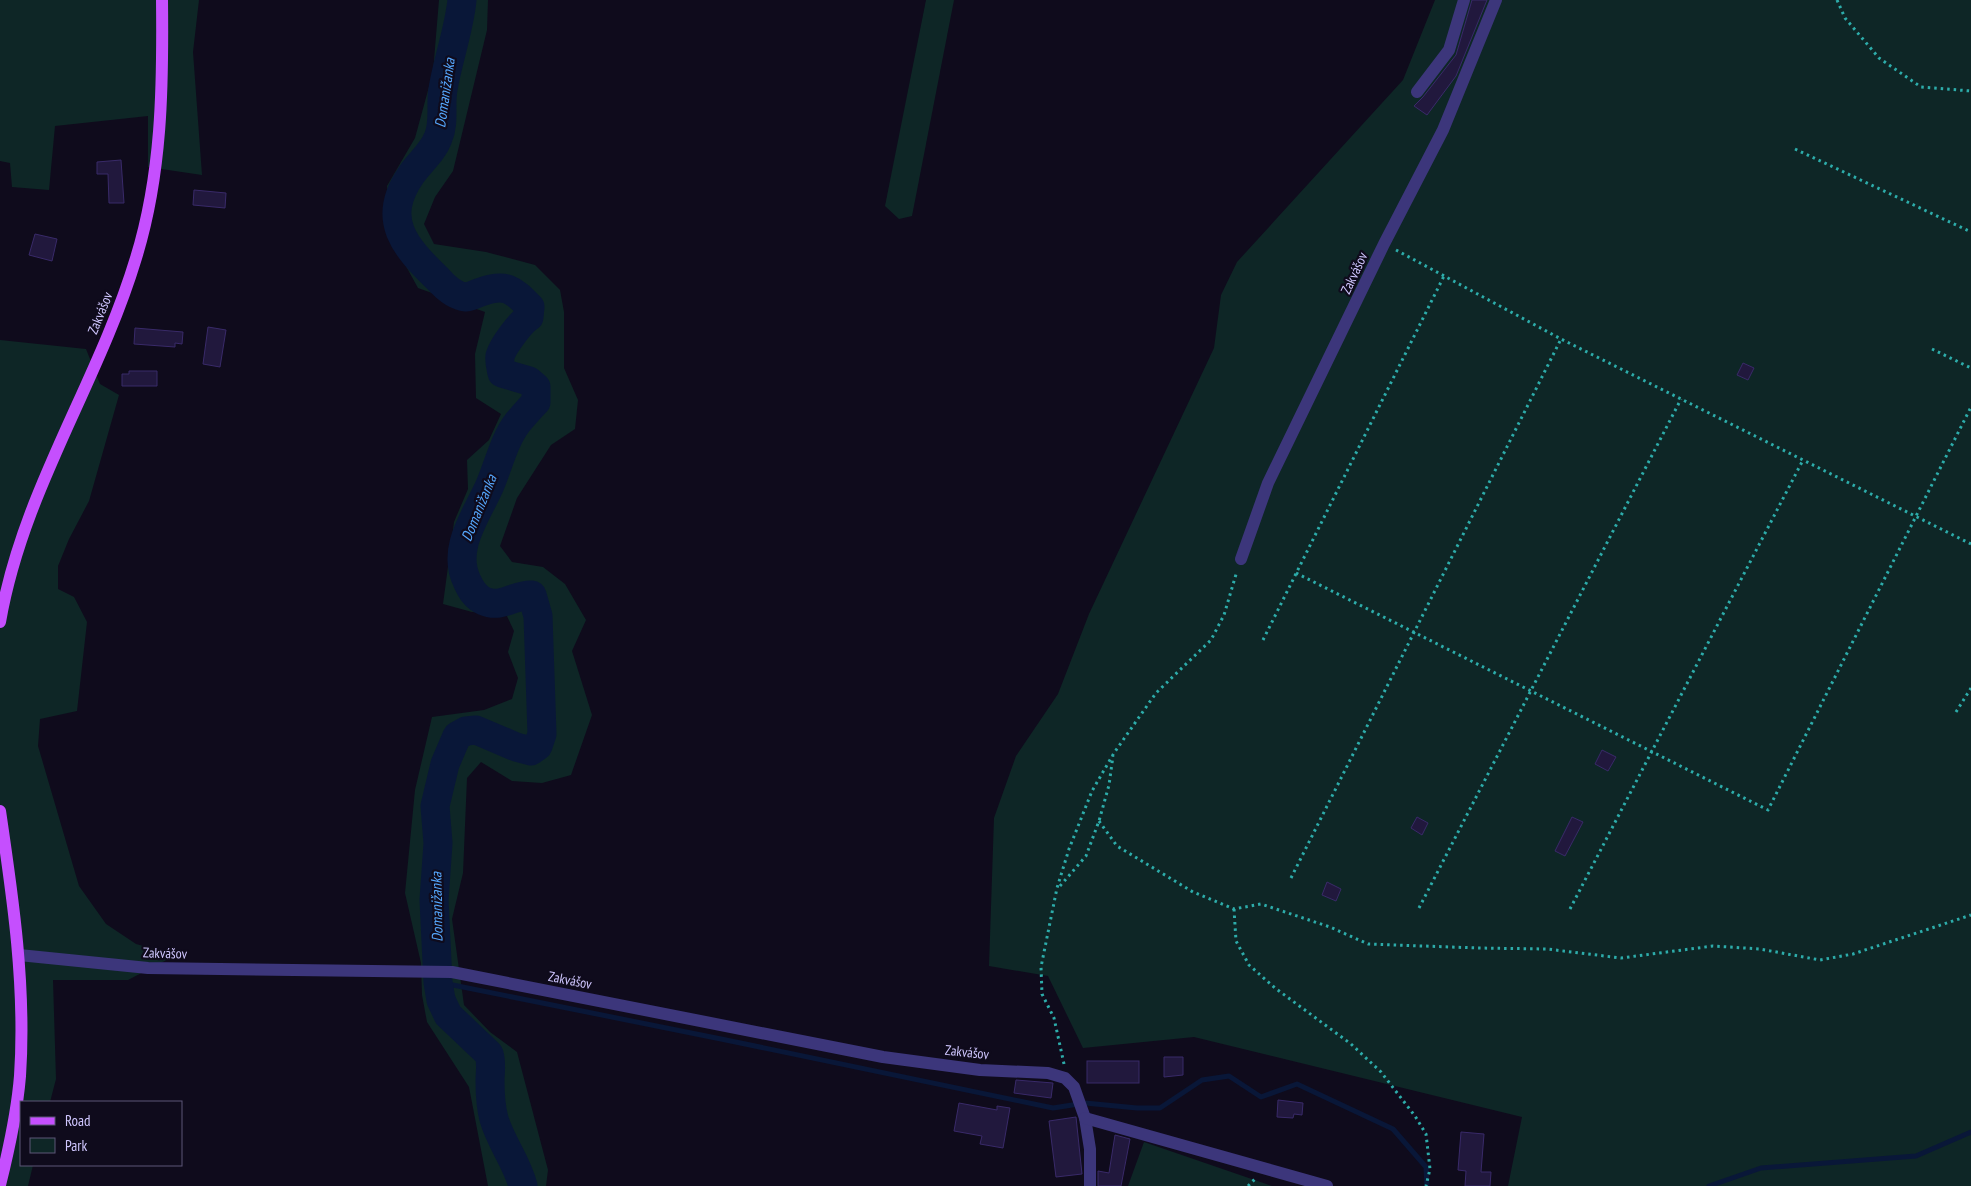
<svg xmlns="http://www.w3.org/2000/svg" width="1971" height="1186" font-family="'PT Sans Narrow',sans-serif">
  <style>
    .green { fill: #0e2626 }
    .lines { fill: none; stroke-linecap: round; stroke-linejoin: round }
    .stream { stroke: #091738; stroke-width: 5 }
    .river { stroke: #091738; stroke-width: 29 }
    .building { fill: #21183d; stroke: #392a69 }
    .path { stroke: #2dacaa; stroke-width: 3; stroke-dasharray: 2.5 4; stroke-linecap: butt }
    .minor { stroke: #3c367b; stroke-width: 12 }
    .major { stroke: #c54ffe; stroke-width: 12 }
    .labels { text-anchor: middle; stroke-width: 4.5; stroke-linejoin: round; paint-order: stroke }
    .street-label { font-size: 14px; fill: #d0c7ff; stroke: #0f0b1c }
    .water-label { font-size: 15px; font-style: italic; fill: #56a8fe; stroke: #0f0b1c }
  </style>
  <rect width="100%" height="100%" fill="#0f0b1c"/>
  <g class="green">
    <path d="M 0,0 L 199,0 L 193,52 L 202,175 L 148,167 L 148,116 L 55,126 L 49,190 L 12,187 L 10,163 L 0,161 Z"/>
    <path d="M 439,0 L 488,0 L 487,30 L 453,171 L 435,197 L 424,224 L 434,244 L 486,252 L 535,265 L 560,290 L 564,312 L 564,368 L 578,400 L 575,429 L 551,445 L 517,498 L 500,546 L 512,562 L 543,567 L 565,584 L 586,620 L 572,651 L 592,715 L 571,775 L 542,783 L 512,781 L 481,762 L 467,778 L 463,873 L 452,919 L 464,1005 L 490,1032 L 517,1052 L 548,1170 L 546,1186 L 488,1186 L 469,1087 L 427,1022 L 422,995 L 421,963 L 405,893 L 415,790 L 432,717 L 484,710 L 512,699 L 518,678 L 508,652 L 514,631 L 506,614 L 472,612 L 443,604 L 454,522 L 468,489 L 467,460 L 489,440 L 501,414 L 476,398 L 475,354 L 485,312 L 418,288 L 390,237 L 387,186 L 415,138 L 433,72 Z"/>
    <path d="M 926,0 L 954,0 L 912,216 L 899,219 L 885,206 Z"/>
    <path d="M 1435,0 L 1971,0 L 1971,1186 L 1508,1186 L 1522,1117 L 1194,1037 L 1083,1048 L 1048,976 L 989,966 L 994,818 L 1016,756 L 1058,694 L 1089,614 L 1214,348 L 1221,295 L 1237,262 L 1403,80 Z"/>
    <path d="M 0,340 L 86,349 L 100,384 L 119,395 L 89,501 L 69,539 L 58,566 L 58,589 L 74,597 L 87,622 L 77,711 L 40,719 L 38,746 L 79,886 L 106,924 L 136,944 L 176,955 L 128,980 L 53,980 L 56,1079 L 50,1102 L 21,1102 L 21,1165 L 33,1165 L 28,1186 L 0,1186 Z"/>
    <path d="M 1144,1142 L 1272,1186 L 1128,1186 Z"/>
  </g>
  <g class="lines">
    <g class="stream">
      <path d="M 438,982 L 726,1040 L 1053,1108 L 1085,1103 L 1137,1108 L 1160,1108 L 1202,1080 L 1229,1076 L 1261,1097 L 1297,1084 L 1393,1129 L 1426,1167 L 1427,1186"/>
      <path d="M 1709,1186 L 1761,1168 L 1916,1156 L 1971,1132"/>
    </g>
    <path class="river" d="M 462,0 C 459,30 448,59 443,89 C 440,106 445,122 438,138 C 433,152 419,163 411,175 C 380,220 405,247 438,279 C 445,287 455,296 466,297 C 470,297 477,293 481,292 C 505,283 513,289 530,307 L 529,317 C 520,323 503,346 500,356 C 499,362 501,368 502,373 L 529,381 L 536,387 L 536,402 C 530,408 524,415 518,422 C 504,440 499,464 490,485 C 477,515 451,548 467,581 C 471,590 475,597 484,601 C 502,609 515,594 532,595 L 538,616 L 542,734 L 538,746 L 531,751 L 516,747 L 476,730 L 466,731 L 457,736 L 445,764 L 435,806 L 438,843 L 434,900 L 438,982 L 441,1000 L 448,1015 L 489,1054 C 492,1064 490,1071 490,1081 C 490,1092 491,1108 494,1119 C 501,1143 517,1162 523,1186"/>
  </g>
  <g class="building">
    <path d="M 1472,0 L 1487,0 L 1456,76 L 1427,115 L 1414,106 L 1423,97 L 1456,55 Z"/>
    <path d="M 121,160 L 124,203 L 109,203 L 108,174 L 97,174 L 97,162 Z"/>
    <path d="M 194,190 L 226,193 L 225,208 L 193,205 Z"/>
    <path d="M 35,234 L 57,239 L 52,261 L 29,255 Z"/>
    <path d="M 208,327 L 226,330 L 220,367 L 203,364 Z"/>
    <path d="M 135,328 L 183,332 L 182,344 L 175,343 L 175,347 L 134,344 Z"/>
    <path d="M 1743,363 L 1754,368 L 1748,380 L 1737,375 Z"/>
    <path d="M 129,371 L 157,371 L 157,386 L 122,386 L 122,374 L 129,374 Z"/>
    <path d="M 1602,750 L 1616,757 L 1608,771 L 1595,764 Z"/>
    <path d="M 1417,817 L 1428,823 L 1422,835 L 1411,828 Z"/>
    <path d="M 1572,817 L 1583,822 L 1565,856 L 1555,851 Z"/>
    <path d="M 1327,882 L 1341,889 L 1336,901 L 1322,895 Z"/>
    <path d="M 1164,1057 L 1183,1057 L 1183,1075 L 1164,1077 Z"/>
    <rect x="1087" y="1061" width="52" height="22"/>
    <path d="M 1016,1080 L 1053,1083 L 1051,1098 L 1014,1093 Z"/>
    <path d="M 1278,1100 L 1303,1103 L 1302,1115 L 1294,1114 L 1293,1118 L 1277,1117 Z"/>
    <path d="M 959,1103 L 997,1110 L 997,1106 L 1010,1108 L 1003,1148 L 980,1144 L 982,1136 L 954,1131 Z"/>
    <path d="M 1076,1117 L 1082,1174 L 1056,1177 L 1049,1121 Z"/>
    <path d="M 1461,1132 L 1484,1134 L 1481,1172 L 1491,1172 L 1490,1186 L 1465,1186 L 1466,1171 L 1458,1170 Z"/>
    <path d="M 1115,1135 L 1130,1139 L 1121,1186 L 1098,1186 L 1098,1171 L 1109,1173 Z"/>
  </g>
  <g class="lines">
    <g class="path">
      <path d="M 1837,0 L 1845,18 L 1879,58 L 1921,87 L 1971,91"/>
      <path d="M 1795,149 L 1971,232"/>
      <path d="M 1396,250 L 1561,339 L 1971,544"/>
      <path d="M 1932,349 L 1971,368"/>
      <path d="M 1296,573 L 1768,810 L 1971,407"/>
      <path d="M 1263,640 L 1444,276"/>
      <path d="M 1956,712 L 1971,688"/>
      <path d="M 1099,821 L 1117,846 L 1193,892 L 1234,909 L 1261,904 L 1330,927 L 1368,944 L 1478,948 L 1547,949 L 1621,958 L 1713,946 L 1760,949 L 1820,960 L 1853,954 L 1971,915"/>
      <path d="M 1291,878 L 1561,339"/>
      <path d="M 1060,886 L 1086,856 L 1099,821 L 1109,785 L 1113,756"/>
      <path d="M 1419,908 L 1681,399"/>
      <path d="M 1234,909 L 1236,941 L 1249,965 L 1275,988 L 1351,1044 L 1381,1072 L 1415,1116 L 1426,1134 L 1430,1169 L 1426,1186"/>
      <path d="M 1570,909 L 1803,460"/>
      <path d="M 1064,1064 L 1054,1018 L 1042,994 L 1041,967 L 1057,888 L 1069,849 L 1092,791 L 1114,753 L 1156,693 L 1211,640 L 1224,615 L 1237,571"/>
      <path d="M 1248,1186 L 1255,1179"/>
    </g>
    <g class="minor">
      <path d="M 1417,92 L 1449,50 L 1464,0"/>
      <path d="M 1241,559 L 1268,483 L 1384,244 L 1443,130 L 1496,0"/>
      <path d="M 19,955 L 148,968 L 452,972 L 883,1057 L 980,1070 L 1048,1073 L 1065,1078 L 1074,1087 L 1085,1118 L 1090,1149 L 1090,1186"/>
      <path d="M 1085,1118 L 1327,1186"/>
    </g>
    <g class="major">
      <path d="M 0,622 C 23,490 98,384 136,258 C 162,174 163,87 162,0"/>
      <path d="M 0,811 C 13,899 26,987 20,1076 C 17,1113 9,1149 0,1185"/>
    </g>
  </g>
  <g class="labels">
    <g class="street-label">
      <text transform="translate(1354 273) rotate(-65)" y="5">Zakvášov</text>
      <text transform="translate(100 313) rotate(-68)" y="5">Zakvášov</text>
      <text transform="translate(165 953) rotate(2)" y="5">Zakvášov</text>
      <text transform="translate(570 980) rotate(11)" y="5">Zakvášov</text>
      <text transform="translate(967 1052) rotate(6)" y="5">Zakvášov</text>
    </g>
    <g class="water-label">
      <text transform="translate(445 93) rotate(-82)" y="5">Domanižanka</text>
      <text transform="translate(479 508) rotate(-68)" y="5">Domanižanka</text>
      <text transform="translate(437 907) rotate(-91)" y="5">Domanižanka</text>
    </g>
  </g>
  <rect x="20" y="1101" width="162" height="65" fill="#0f0b1c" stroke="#5c5677"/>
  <rect x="30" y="1117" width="25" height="8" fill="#c54ffe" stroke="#5c5677"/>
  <text x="65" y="1126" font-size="15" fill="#d0c7ff">Road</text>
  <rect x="30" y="1138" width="25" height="15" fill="#0e2626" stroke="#5c5677"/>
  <text x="65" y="1151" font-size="15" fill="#d0c7ff">Park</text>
</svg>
